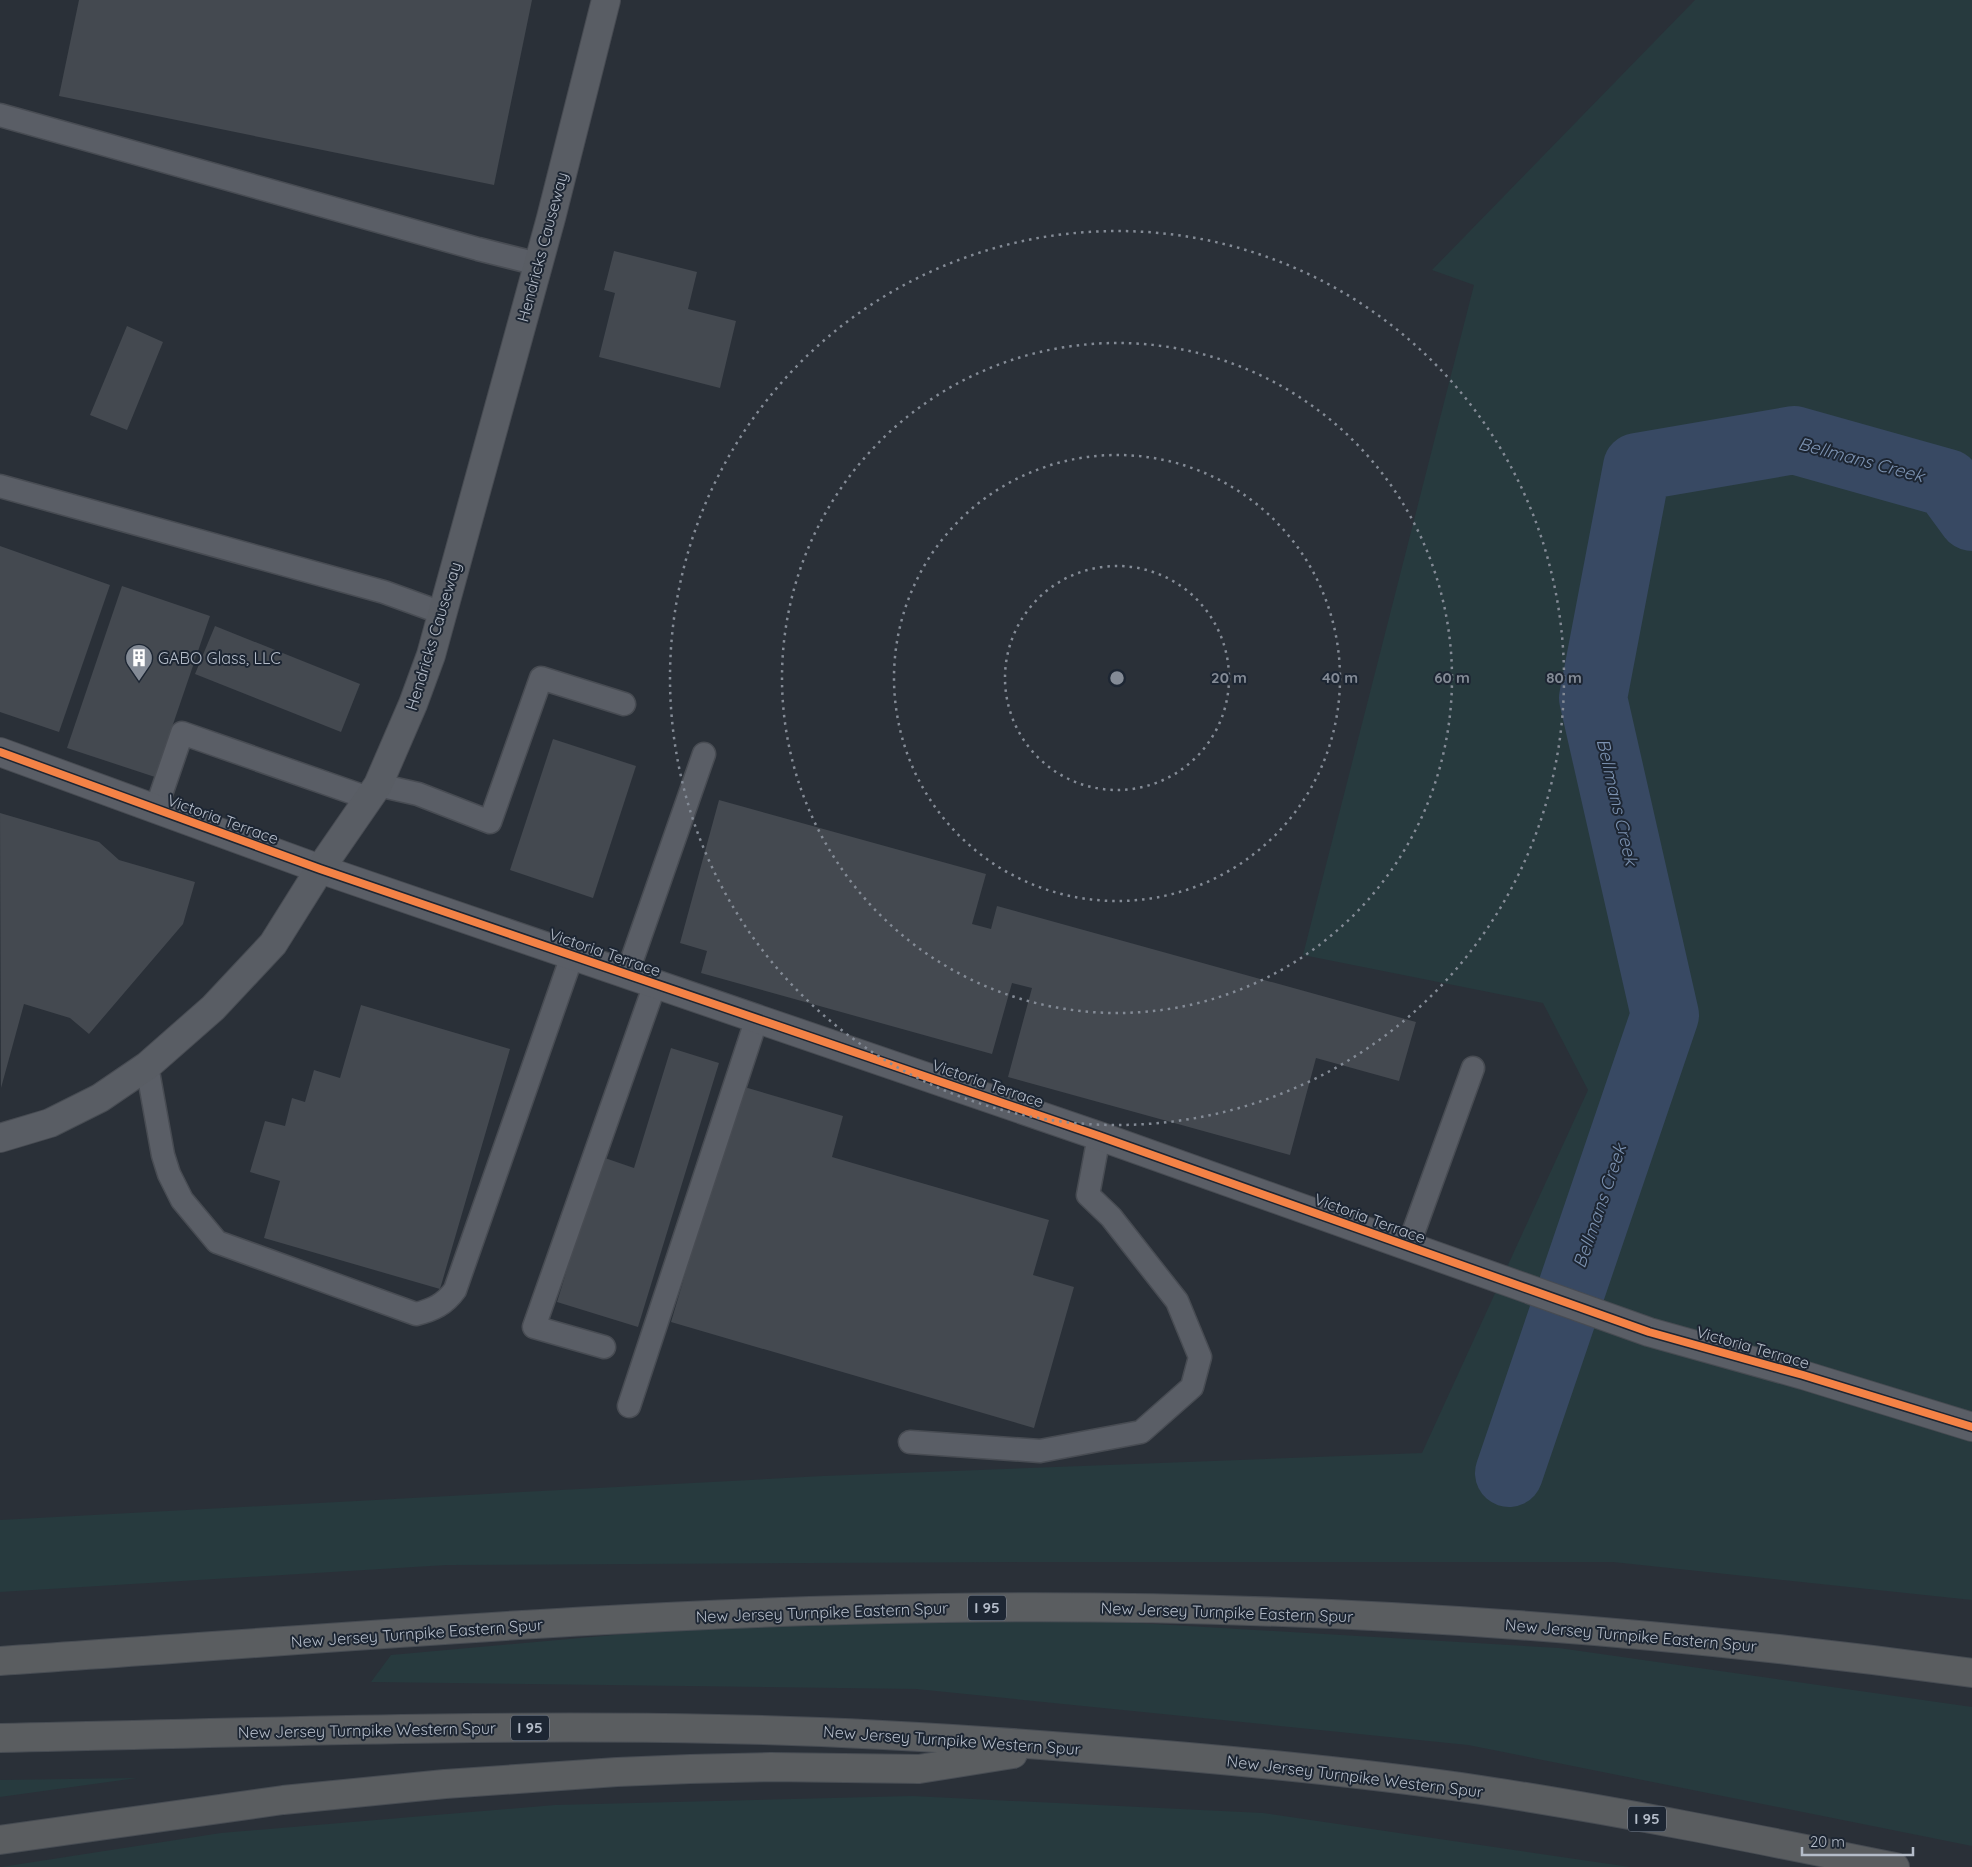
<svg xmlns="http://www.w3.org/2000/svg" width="1972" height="1867" font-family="Quicksand,sans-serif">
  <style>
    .green { fill: #273a3e }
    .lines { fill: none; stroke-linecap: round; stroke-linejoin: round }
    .river { stroke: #384963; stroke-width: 68 }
    .building { fill: #444950 }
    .service-casing { stroke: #484c53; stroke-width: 25 }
    .minor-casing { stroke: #484c53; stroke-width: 30 }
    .secondary-casing { stroke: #484c53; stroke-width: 30 }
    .motorway-casing { stroke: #474c53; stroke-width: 30 }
    .service { stroke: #5a5e66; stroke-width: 22 }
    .minor { stroke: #5a5e66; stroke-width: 28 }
    .secondary { stroke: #595d64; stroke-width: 28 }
    .motorway { stroke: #5a5d60; stroke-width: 28 }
    .cycleway-casing { stroke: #1d2633; stroke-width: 11 }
    .cycleway { stroke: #f48246; stroke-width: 8 }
    .ring { fill: none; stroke: #848b96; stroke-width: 2.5; stroke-dasharray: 2.5 5 }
    .labels { text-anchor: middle; stroke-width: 4; stroke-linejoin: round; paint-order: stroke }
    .shield { fill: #1d2633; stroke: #878f9c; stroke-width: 1 }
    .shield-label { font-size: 15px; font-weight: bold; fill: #b4bcc9 }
    .street-label { font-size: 16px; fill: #b4bcc9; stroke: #1d2633 }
    .poi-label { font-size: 16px; fill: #b4bcc9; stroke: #1d2633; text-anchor: start }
    .water-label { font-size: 18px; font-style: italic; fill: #7c92b1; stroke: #1d2633 }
    .centre { fill: #848b96; stroke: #1d2633; stroke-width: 2.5 }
    .ring-label { font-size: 15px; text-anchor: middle; font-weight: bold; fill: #848b96; stroke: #1d2633; stroke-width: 4; stroke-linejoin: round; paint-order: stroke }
  </style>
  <rect width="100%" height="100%" fill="#2a3038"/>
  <g class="green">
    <path d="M 1695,0 L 1972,0 L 1972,1600 L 1613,1562 L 1022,1562 L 447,1565 L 0,1592 L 0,1520 L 823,1476 L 1422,1453 L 1588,1090 L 1543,1003 L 1303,955 L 1474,285 L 1432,270 Z"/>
    <path d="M 903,1609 L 1559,1648 L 1972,1707 L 1972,1846 L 1468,1745 L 916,1689 L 371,1682 L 391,1655 Z"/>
    <path d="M 137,1778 L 0,1797 L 0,1780 Z"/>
    <path d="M 912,1796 L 1263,1813 L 1630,1867 L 1,1867 L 221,1833 L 555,1805 Z"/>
  </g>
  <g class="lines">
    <path class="river" d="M 1509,1473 L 1665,1015 L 1593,698 L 1637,467 L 1794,440 L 1947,483 L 1972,517"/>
  </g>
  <g class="building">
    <path d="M 79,0 L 532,0 L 494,185 L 59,96 Z"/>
    <path d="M 614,251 L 697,272 L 688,309 L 736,321 L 720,388 L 599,357 L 615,293 L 604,290 Z"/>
    <path d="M 127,326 L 163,342 L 127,430 L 90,415 Z"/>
    <path d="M 0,546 L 110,585 L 59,732 L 0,712 Z"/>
    <path d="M 122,586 L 210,616 L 155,777 L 67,748 Z"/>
    <path d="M 215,626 L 360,684 L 341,732 L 195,674 Z"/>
    <path d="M 553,739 L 636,766 L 593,898 L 510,870 Z"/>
    <path d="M 719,800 L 986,874 L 972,924 L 991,929 L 997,906 L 1416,1022 L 1399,1081 L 1316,1058 L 1290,1155 L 1008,1077 L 1032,988 L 1012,983 L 992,1054 L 701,973 L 707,951 L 680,943 Z"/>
    <path d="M 0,813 L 99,842 L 119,860 L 195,882 L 183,924 L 89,1034 L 70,1018 L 24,1004 L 1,1088 Z"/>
    <path d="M 361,1005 L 510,1049 L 440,1289 L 264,1238 L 280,1181 L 250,1172 L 265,1121 L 285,1126 L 292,1098 L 305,1102 L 314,1070 L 340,1078 Z"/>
    <path d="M 671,1048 L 719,1063 L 638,1327 L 557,1302 L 602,1157 L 634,1168 Z"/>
    <path d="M 741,1086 L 843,1116 L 832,1157 L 1049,1220 L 1033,1275 L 1074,1287 L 1034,1428 L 671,1322 Z"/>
  </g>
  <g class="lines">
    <defs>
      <g id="service">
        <path d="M 0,115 L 478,249 L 538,264"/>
        <path d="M 0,486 L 384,592 L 442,613"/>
        <path d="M 378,785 L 418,794 L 490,822 L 541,678 L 624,704"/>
        <path d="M 156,809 L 182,733 L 368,798"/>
        <path d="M 627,974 L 704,754"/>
        <path d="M 147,1066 L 163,1155 L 169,1174 L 182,1200 L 217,1242 L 416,1314 C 433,1310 445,1304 455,1290 L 572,956"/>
        <path d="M 1408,1247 L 1473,1068"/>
        <path d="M 604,1347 L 534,1327 L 655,984"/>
        <path d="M 629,1406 L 757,1018"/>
        <path d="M 910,1442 L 1040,1451 L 1141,1432 L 1192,1387 L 1200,1357 L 1177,1301 L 1111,1217 L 1088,1195 L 1099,1136"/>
      </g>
      <path id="minor" d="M 0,752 L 320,869 L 1099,1136 L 1649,1332 L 1803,1375 L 1972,1427"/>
      <path id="secondary" d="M 0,1138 L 50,1123 L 100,1098 L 147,1066 L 213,1008 L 273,944 L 320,869 L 378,785 L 413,704 L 431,655 L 551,218 L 606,0"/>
      <g id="motorway">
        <path d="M 0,1661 C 314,1640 628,1612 942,1608 C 1287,1603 1631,1626 1972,1673"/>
        <path d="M 0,1738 C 239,1733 478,1724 718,1729 C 842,1731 967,1739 1091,1749 C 1221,1759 1351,1771 1481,1790 C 1619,1811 1757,1839 1895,1867"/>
        <path d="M 0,1840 L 283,1800 L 445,1784 L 617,1772 L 690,1769 L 770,1767 L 919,1769 L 1013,1754"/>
      </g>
    </defs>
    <use href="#service" class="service-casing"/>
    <use href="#minor" class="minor-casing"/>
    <use href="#secondary" class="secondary-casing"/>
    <use href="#motorway" class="motorway-casing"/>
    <use href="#service" class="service"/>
    <use href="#minor" class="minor"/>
    <use href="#secondary" class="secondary"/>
    <use href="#motorway" class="motorway"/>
    <defs>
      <path id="cycleway" d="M 0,752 L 320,869 L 1099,1136 L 1649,1332 L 1803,1375 L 1972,1427"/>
    </defs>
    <use href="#cycleway" class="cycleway-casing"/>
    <use href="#cycleway" class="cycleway"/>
  </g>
  <g class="ring">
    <circle cx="1117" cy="678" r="112"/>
    <circle cx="1117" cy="678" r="223"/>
    <circle cx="1117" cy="678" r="335"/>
    <circle cx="1117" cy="678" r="447"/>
  </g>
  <defs>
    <symbol id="building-pin" viewBox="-11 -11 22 30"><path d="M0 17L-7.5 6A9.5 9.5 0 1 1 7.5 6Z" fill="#848b96" stroke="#1d2633"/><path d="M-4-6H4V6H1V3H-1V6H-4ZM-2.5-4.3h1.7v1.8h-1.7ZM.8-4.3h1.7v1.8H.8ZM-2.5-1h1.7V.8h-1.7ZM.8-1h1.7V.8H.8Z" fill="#fff"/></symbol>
  </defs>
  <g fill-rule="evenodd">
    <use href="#building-pin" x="123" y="642" width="32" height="43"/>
  </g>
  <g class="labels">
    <g class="shield">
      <rect x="968" y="1595.5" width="38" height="25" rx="4"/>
      <rect x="511" y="1715.5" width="38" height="25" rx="4"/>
      <rect x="1628" y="1806.5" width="38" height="25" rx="4"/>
    </g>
    <g class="shield-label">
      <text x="987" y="1613">I 95</text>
      <text x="530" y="1733">I 95</text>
      <text x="1647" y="1824">I 95</text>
    </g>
    <g class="street-label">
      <text transform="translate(542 247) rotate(-75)" y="6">Hendricks Causeway</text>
      <text transform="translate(433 636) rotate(-73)" y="6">Hendricks Causeway</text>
      <text transform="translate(223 819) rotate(20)" y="6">Victoria Terrace</text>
      <text transform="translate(605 952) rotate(19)" y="6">Victoria Terrace</text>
      <text transform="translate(988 1083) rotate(19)" y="6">Victoria Terrace</text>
      <text transform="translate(1370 1218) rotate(20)" y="6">Victoria Terrace</text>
      <text transform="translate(1753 1347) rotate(16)" y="6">Victoria Terrace</text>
      <text transform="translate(822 1612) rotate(-2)" y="6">New Jersey Turnpike Eastern Spur</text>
      <text transform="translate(1227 1612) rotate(2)" y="6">New Jersey Turnpike Eastern Spur</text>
      <text transform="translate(417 1633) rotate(-4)" y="6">New Jersey Turnpike Eastern Spur</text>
      <text transform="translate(1631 1635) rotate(5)" y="6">New Jersey Turnpike Eastern Spur</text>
      <text transform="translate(367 1730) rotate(-1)" y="6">New Jersey Turnpike Western Spur</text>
      <text transform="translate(952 1740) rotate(4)" y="6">New Jersey Turnpike Western Spur</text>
      <text transform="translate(1355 1776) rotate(7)" y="6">New Jersey Turnpike Western Spur</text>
    </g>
    <g class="poi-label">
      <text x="158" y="664">GABO Glass, LLC</text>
    </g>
    <g class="water-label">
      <text transform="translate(1861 460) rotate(15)" y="6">Bellmans Creek</text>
      <text transform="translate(1617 802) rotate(77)" y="6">Bellmans Creek</text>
      <text transform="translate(1600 1206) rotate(-71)" y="6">Bellmans Creek</text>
    </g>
  </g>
  <circle cx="1117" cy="678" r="8" class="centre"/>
  <g class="ring-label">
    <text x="1229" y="683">20 m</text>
    <text x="1340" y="683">40 m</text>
    <text x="1452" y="683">60 m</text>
    <text x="1564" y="683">80 m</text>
  </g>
  <path d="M1802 1847v8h111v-8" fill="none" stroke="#b4bcc9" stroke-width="2.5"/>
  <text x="1810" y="1847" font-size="15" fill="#b4bcc9" stroke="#1d2633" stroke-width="4" paint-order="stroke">20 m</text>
</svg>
